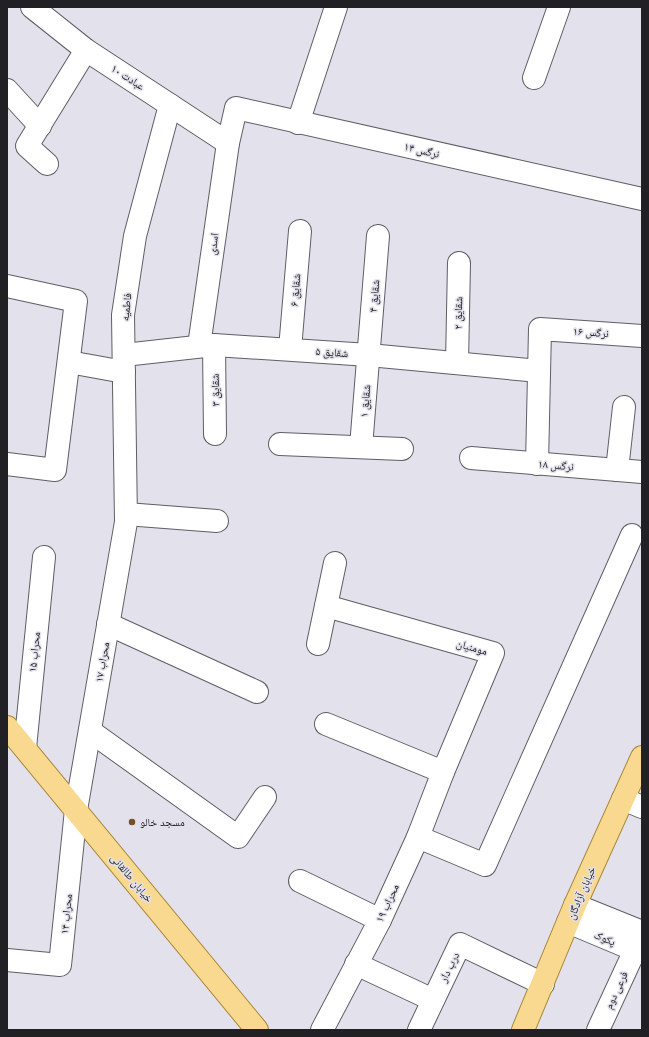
<svg xmlns="http://www.w3.org/2000/svg" width="649" height="1037" font-family="'Golos Text','Noto Naskh Arabic',sans-serif">
  <style>
    .lines { fill: none; stroke-linecap: round; stroke-linejoin: round }
    .minor-casing { stroke: #5e5e66; stroke-width: 24 }
    .major-casing { stroke: #aa8839; stroke-width: 24 }
    .minor { stroke: #fff; stroke-width: 22 }
    .major { stroke: #f8d98f; stroke-width: 22 }
    .poi-dot { fill: #75502b; stroke: #e3e2ec; stroke-width: 1.5 }
    .labels { text-anchor: middle; stroke-width: 3; stroke-linejoin: round; paint-order: stroke }
    .street-label { font-size: 11px; fill: #212125; stroke: #e3e2ec }
    .poi-label { font-size: 11px; fill: #212125; stroke: #e3e2ec; text-anchor: start }
  </style>
  <rect width="100%" height="100%" fill="#e3e2ec"/>
  <g class="lines">
    <defs>
      <g id="minor">
        <path d="M 32,7 L 86,50 L 228,143"/>
        <path d="M 534,78 L 559,7"/>
        <path d="M 7,90 L 40,126"/>
        <path d="M 298,123 L 336,7"/>
        <path d="M 47,164 L 27,146 L 86,50"/>
        <path d="M 7,286 L 76,301 L 55,470 L 7,464"/>
        <path d="M 214,345 L 215,434"/>
        <path d="M 199,346 L 228,143 L 236,108 L 642,199"/>
        <path d="M 290,349 L 300,231"/>
        <path d="M 124,355 L 214,345 L 369,355 L 539,371"/>
        <path d="M 69,362 L 124,372"/>
        <path d="M 457,363 L 459,263"/>
        <path d="M 280,444 L 402,449"/>
        <path d="M 361,447 L 378,236"/>
        <path d="M 471,458 L 642,472"/>
        <path d="M 537,464 L 540,329 L 642,336"/>
        <path d="M 617,470 L 624,407"/>
        <path d="M 126,514 L 217,521"/>
        <path d="M 108,624 L 257,692"/>
        <path d="M 318,644 L 335,563"/>
        <path d="M 326,724 L 443,772"/>
        <path d="M 90,731 L 238,837 L 265,797"/>
        <path d="M 25,748 L 44,557"/>
        <path d="M 623,799 L 642,807"/>
        <path d="M 418,837 L 485,865 L 632,535"/>
        <path d="M 300,881 L 380,920"/>
        <path d="M 575,905 L 642,932"/>
        <path d="M 568,922 L 642,953"/>
        <path d="M 7,960 L 60,965 L 76,810 L 126,522 L 123,315 L 135,236 L 170,105"/>
        <path d="M 356,964 L 433,1000"/>
        <path d="M 322,1030 L 380,920 L 418,837 L 443,772 L 493,653 L 326,606"/>
        <path d="M 419,1030 L 460,944 L 543,984"/>
        <path d="M 598,1030 L 635,950"/>
      </g>
      <g id="major">
        <path d="M 7,727 L 257,1030"/>
        <path d="M 523,1030 L 575,905 L 642,757"/>
      </g>
    </defs>
    <use href="#minor" class="minor-casing"/>
    <use href="#major" class="major-casing"/>
    <use href="#minor" class="minor"/>
    <use href="#major" class="major"/>
  </g>
  <circle class="poi-dot" cx="132" cy="822" r="4"/>
  <g class="labels">
    <g class="street-label">
      <text transform="translate(128 77) rotate(33)" y="4">عبادت ۱۰</text>
      <text transform="translate(422 150) rotate(13)" y="4">نرگس ۱۴</text>
      <text transform="translate(213 244) rotate(-82)" y="4">اسدی</text>
      <text transform="translate(295 290) rotate(-85)" y="4">شقایق ۶</text>
      <text transform="translate(374 296) rotate(-85)" y="4">شقایق ۴</text>
      <text transform="translate(126 307) rotate(-84)" y="4">فاطمیه</text>
      <text transform="translate(458 313) rotate(-89)" y="4">شقایق ۲</text>
      <text transform="translate(591 332) rotate(4)" y="4">نرگس ۱۶</text>
      <text transform="translate(332 352) rotate(4)" y="4">شقایق ۵</text>
      <text transform="translate(215 390) rotate(-91)" y="4">شقایق ۳</text>
      <text transform="translate(365 401) rotate(-85)" y="4">شقایق ۱</text>
      <text transform="translate(556 465) rotate(5)" y="4">نرگس ۱۸</text>
      <text transform="translate(472 647) rotate(16)" y="4">مومنیان</text>
      <text transform="translate(34 652) rotate(-84)" y="4">محراب ۱۵</text>
      <text transform="translate(102 662) rotate(-80)" y="4">محراب ۱۷</text>
      <text transform="translate(132 878) rotate(50)" y="4">خیابان طالقانی</text>
      <text transform="translate(581 893) rotate(-67)" y="4">خیابان آزادگان</text>
      <text transform="translate(387 903) rotate(-65)" y="4">محراب ۱۹</text>
      <text transform="translate(66 914) rotate(-84)" y="4">محراب ۱۴</text>
      <text transform="translate(605 938) rotate(23)" y="4">پکوک</text>
      <text transform="translate(449 967) rotate(-64)" y="4">درب دار</text>
      <text transform="translate(616 990) rotate(-65)" y="4">فرعی دوم</text>
    </g>
    <g class="poi-label">
      <text x="140" y="826">مسجد خالو</text>
    </g>
  </g>
  <rect width="649" height="1037" fill="none" stroke="#212125" stroke-width="16"/>
</svg>
